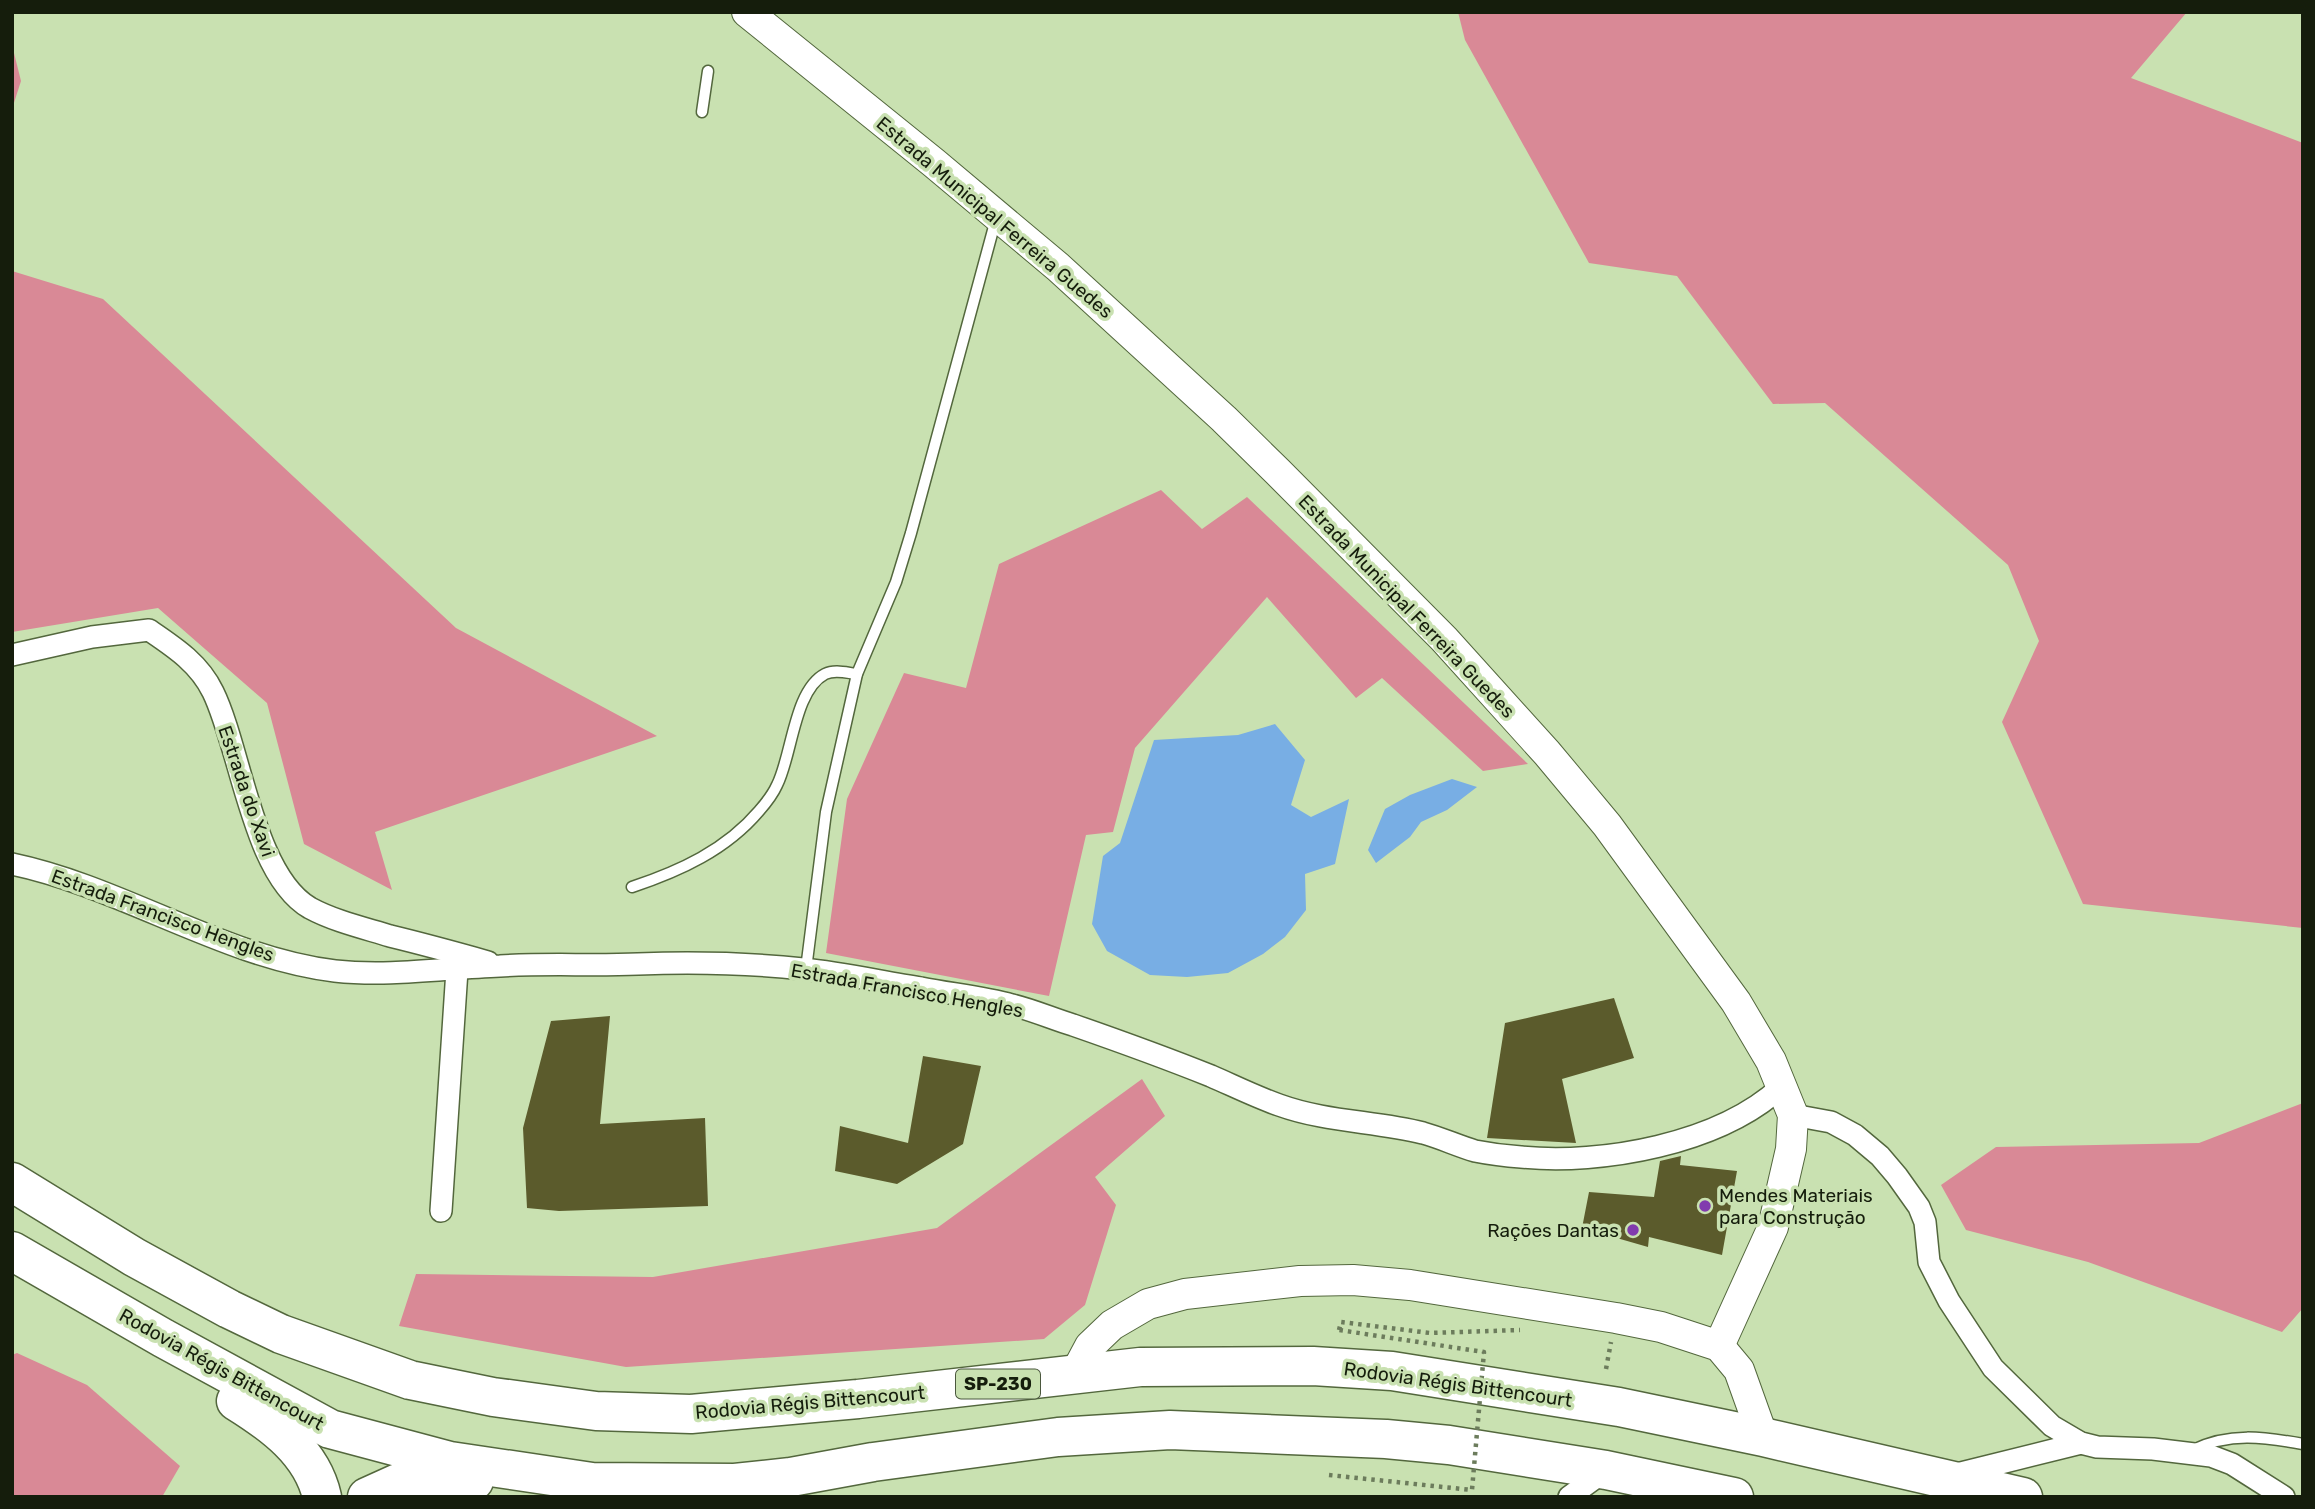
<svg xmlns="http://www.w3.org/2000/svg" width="2315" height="1509" font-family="Rubik,sans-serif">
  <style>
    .forest { fill: #d98996 }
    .water { fill: #78aee4 }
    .building { fill: #5b5b2c }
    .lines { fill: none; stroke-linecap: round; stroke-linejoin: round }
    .lane-casing { stroke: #53673d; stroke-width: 13 }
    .street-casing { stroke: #53673d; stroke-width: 24 }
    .secondary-casing { stroke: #53673d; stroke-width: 32 }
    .highway-casing { stroke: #53673d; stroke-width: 41 }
    .path { stroke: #6c7c5c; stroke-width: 4.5; stroke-dasharray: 3.5 5; stroke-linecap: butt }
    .lane { stroke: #fff; stroke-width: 10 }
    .street { stroke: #fff; stroke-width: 21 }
    .secondary { stroke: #fff; stroke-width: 30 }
    .highway { stroke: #fff; stroke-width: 38 }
    .path-bridge { stroke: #6c7c5c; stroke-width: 4.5; stroke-dasharray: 3.5 5; stroke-linecap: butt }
    .poi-dot { fill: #813bae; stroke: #c9e1b1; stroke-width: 2.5 }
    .labels { text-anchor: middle; stroke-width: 7; stroke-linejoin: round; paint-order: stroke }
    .shield { fill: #c9e1b1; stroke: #4b583e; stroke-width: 2 }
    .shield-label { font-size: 18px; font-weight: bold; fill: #151d0c }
    .street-label { font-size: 19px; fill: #151d0c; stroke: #c9e1b1 }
    .poi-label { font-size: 19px; fill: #151d0c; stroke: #c9e1b1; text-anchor: start }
  </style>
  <rect width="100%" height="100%" fill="#c9e1b1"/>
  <g class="forest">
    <path d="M 1458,12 L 2187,12 L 2131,78 L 2303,143 L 2303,928 L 2083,904 L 2002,722 L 2039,641 L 2008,565 L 1825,403 L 1773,404 L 1677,276 L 1589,263 L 1465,40 Z"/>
    <path d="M 12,45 L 21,81 L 12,109 Z"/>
    <path d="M 12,271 L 103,299 L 456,628 L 657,736 L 375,832 L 392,890 L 304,844 L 267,703 L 158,608 L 12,632 Z"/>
    <path d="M 1161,490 L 1202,529 L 1247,497 L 1528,764 L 1483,771 L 1382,678 L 1356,698 L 1267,597 L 1135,748 L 1113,832 L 1086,835 L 1049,996 L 826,953 L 847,799 L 904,673 L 966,688 L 999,564 Z"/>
    <path d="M 1142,1079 L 1165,1116 L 1095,1177 L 1116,1205 L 1085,1305 L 1044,1339 L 626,1367 L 399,1326 L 416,1274 L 653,1277 L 937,1228 Z"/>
    <path d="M 2303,1103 L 2303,1308 L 2282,1332 L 2088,1262 L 1966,1230 L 1941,1185 L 1996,1147 L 2199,1143 Z"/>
    <path d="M 17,1353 L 87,1385 L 180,1466 L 162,1497 L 12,1497 L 12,1355 Z"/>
  </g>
  <g class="water">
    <path d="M 1275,724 L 1305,760 L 1291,805 L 1311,817 L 1349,799 L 1335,864 L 1305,874 L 1306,910 L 1285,937 L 1263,954 L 1228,973 L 1187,977 L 1150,975 L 1107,951 L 1092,924 L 1103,856 L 1120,843 L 1154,740 L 1238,735 Z"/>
    <path d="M 1452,779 L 1477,787 L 1447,810 L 1421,822 L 1410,837 L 1376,863 L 1368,850 L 1385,809 L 1410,795 Z"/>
  </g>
  <g class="building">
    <path d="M 1614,998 L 1634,1058 L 1562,1079 L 1576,1143 L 1487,1138 L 1505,1023 Z"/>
    <path d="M 610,1016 L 600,1124 L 705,1118 L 708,1206 L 559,1211 L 527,1208 L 523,1128 L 551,1021 Z"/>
    <path d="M 923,1056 L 981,1066 L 963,1144 L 897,1184 L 835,1171 L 840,1126 L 908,1143 Z"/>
    <path d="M 1681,1156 L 1680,1165 L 1737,1171 L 1722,1255 L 1649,1237 L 1648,1247 L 1582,1228 L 1589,1192 L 1654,1197 L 1660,1161 Z"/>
  </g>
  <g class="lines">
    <defs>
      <g id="lane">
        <path d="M 702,112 L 708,71"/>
        <path d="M 632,887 C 680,871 726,850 759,811 C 766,803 773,794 777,785 C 792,756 794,690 825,674 C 835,669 847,673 857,674"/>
        <path d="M 806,969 L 826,812 L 857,674 L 896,582 L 911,533 L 996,219"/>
        <path d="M 2193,1450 C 2229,1432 2264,1437 2303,1444"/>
      </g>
      <g id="street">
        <path d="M 12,655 L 92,637 L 149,630 C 174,647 199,663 213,692 C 241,749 253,875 310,908 C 334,921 364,928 390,936 C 423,944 456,953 488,962"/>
        <path d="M 12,864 C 122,887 225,958 335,971 C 390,977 445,968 500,966 C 546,963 592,966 638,964 C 693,962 748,963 803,969 C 843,973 882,982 921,988 C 951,994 983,997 1012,1005 C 1033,1010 1053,1019 1073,1025 C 1119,1041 1166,1058 1211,1076 C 1234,1086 1256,1097 1279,1105 C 1326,1122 1375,1121 1423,1133 C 1441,1138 1458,1146 1475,1151 C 1490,1154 1506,1156 1521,1157 C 1602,1165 1719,1144 1781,1087"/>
        <path d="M 1793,1115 L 1831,1122 L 1855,1135 L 1880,1156 L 1897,1176 L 1919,1207 L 1925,1222 L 1929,1262 L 1949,1301 L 1993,1368 L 2052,1426 L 2081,1443 L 2097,1447 L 2153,1449 L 2211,1456 L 2232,1464 L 2284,1497"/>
        <path d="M 441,1211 L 457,970"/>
        <path d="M 1957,1474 L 2081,1443"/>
        <path d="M 1569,1497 L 1606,1470"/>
      </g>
      <g id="secondary">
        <path d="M 747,12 L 934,163 L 1058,267 L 1224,419 L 1278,472 L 1444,639 L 1547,753 L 1607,825 L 1736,1002 L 1771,1061 L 1793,1115 L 1791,1149 L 1773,1227 L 1719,1346"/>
        <path d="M 1074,1376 L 1090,1346 L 1112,1325 L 1148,1304 L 1185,1294 L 1300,1281 L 1353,1280 L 1410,1285 L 1616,1318 L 1661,1327 L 1719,1346 L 1739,1370 L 1763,1437"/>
      </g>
      <g id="highway">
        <path d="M 12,1182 L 134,1257 L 229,1309 L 281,1334 L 410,1380 L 493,1397 L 596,1411 L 691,1414 L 858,1399 L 1140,1367 L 1313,1366 L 1392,1371 L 1619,1407 L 1763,1437 L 2023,1497"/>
        <path d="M 12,1251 L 163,1338 L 330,1429 L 450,1461 L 592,1482 L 735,1483 L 791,1477 L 873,1462 L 1058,1437 L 1170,1430 L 1386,1439 L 1449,1445 L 1606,1470 L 1734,1497"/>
        <path d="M 236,1401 C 273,1424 312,1452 322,1497"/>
        <path d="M 367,1497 L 398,1483 L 474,1481"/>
      </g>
    </defs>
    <use href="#lane" class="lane-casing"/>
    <use href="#street" class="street-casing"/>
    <use href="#secondary" class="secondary-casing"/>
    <use href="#highway" class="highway-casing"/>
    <g class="path">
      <path d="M 1339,1330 L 1341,1322 L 1430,1333 L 1520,1330"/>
      <path d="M 1606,1369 L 1611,1342"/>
    </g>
    <use href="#lane" class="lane"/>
    <use href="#street" class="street"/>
    <use href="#secondary" class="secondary"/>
    <use href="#highway" class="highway"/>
    <path class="path-bridge" d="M 1329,1475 L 1472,1490 L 1484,1352 L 1339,1330"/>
  </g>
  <g class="poi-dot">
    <circle cx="1705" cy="1206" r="7"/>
    <circle cx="1633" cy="1230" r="7"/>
  </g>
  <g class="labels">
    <rect class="shield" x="956" y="1369.5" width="84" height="29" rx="5"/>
    <g class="shield-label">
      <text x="998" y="1390">SP-230</text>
    </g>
    <g class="street-label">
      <text transform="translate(995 217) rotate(40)" y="7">Estrada Municipal Ferreira Guedes</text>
      <text transform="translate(1407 606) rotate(46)" y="7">Estrada Municipal Ferreira Guedes</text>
      <text transform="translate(247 791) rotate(71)" y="7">Estrada do Xavi</text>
      <text transform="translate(163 915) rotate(20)" y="7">Estrada Francisco Hengles</text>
      <text transform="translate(907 990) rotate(10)" y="7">Estrada Francisco Hengles</text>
      <text transform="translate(222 1369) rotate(29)" y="7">Rodovia Régis Bittencourt</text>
      <text transform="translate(1458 1384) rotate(8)" y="7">Rodovia Régis Bittencourt</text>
      <text transform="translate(810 1402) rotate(-5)" y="7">Rodovia Régis Bittencourt</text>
    </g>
    <g class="poi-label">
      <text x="1719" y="1202">Mendes Materiais<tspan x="1719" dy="22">para Construção</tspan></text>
      <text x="1619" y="1237" text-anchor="end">Rações Dantas</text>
    </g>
  </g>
  <rect width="2315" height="1509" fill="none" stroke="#151d0c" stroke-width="28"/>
</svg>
